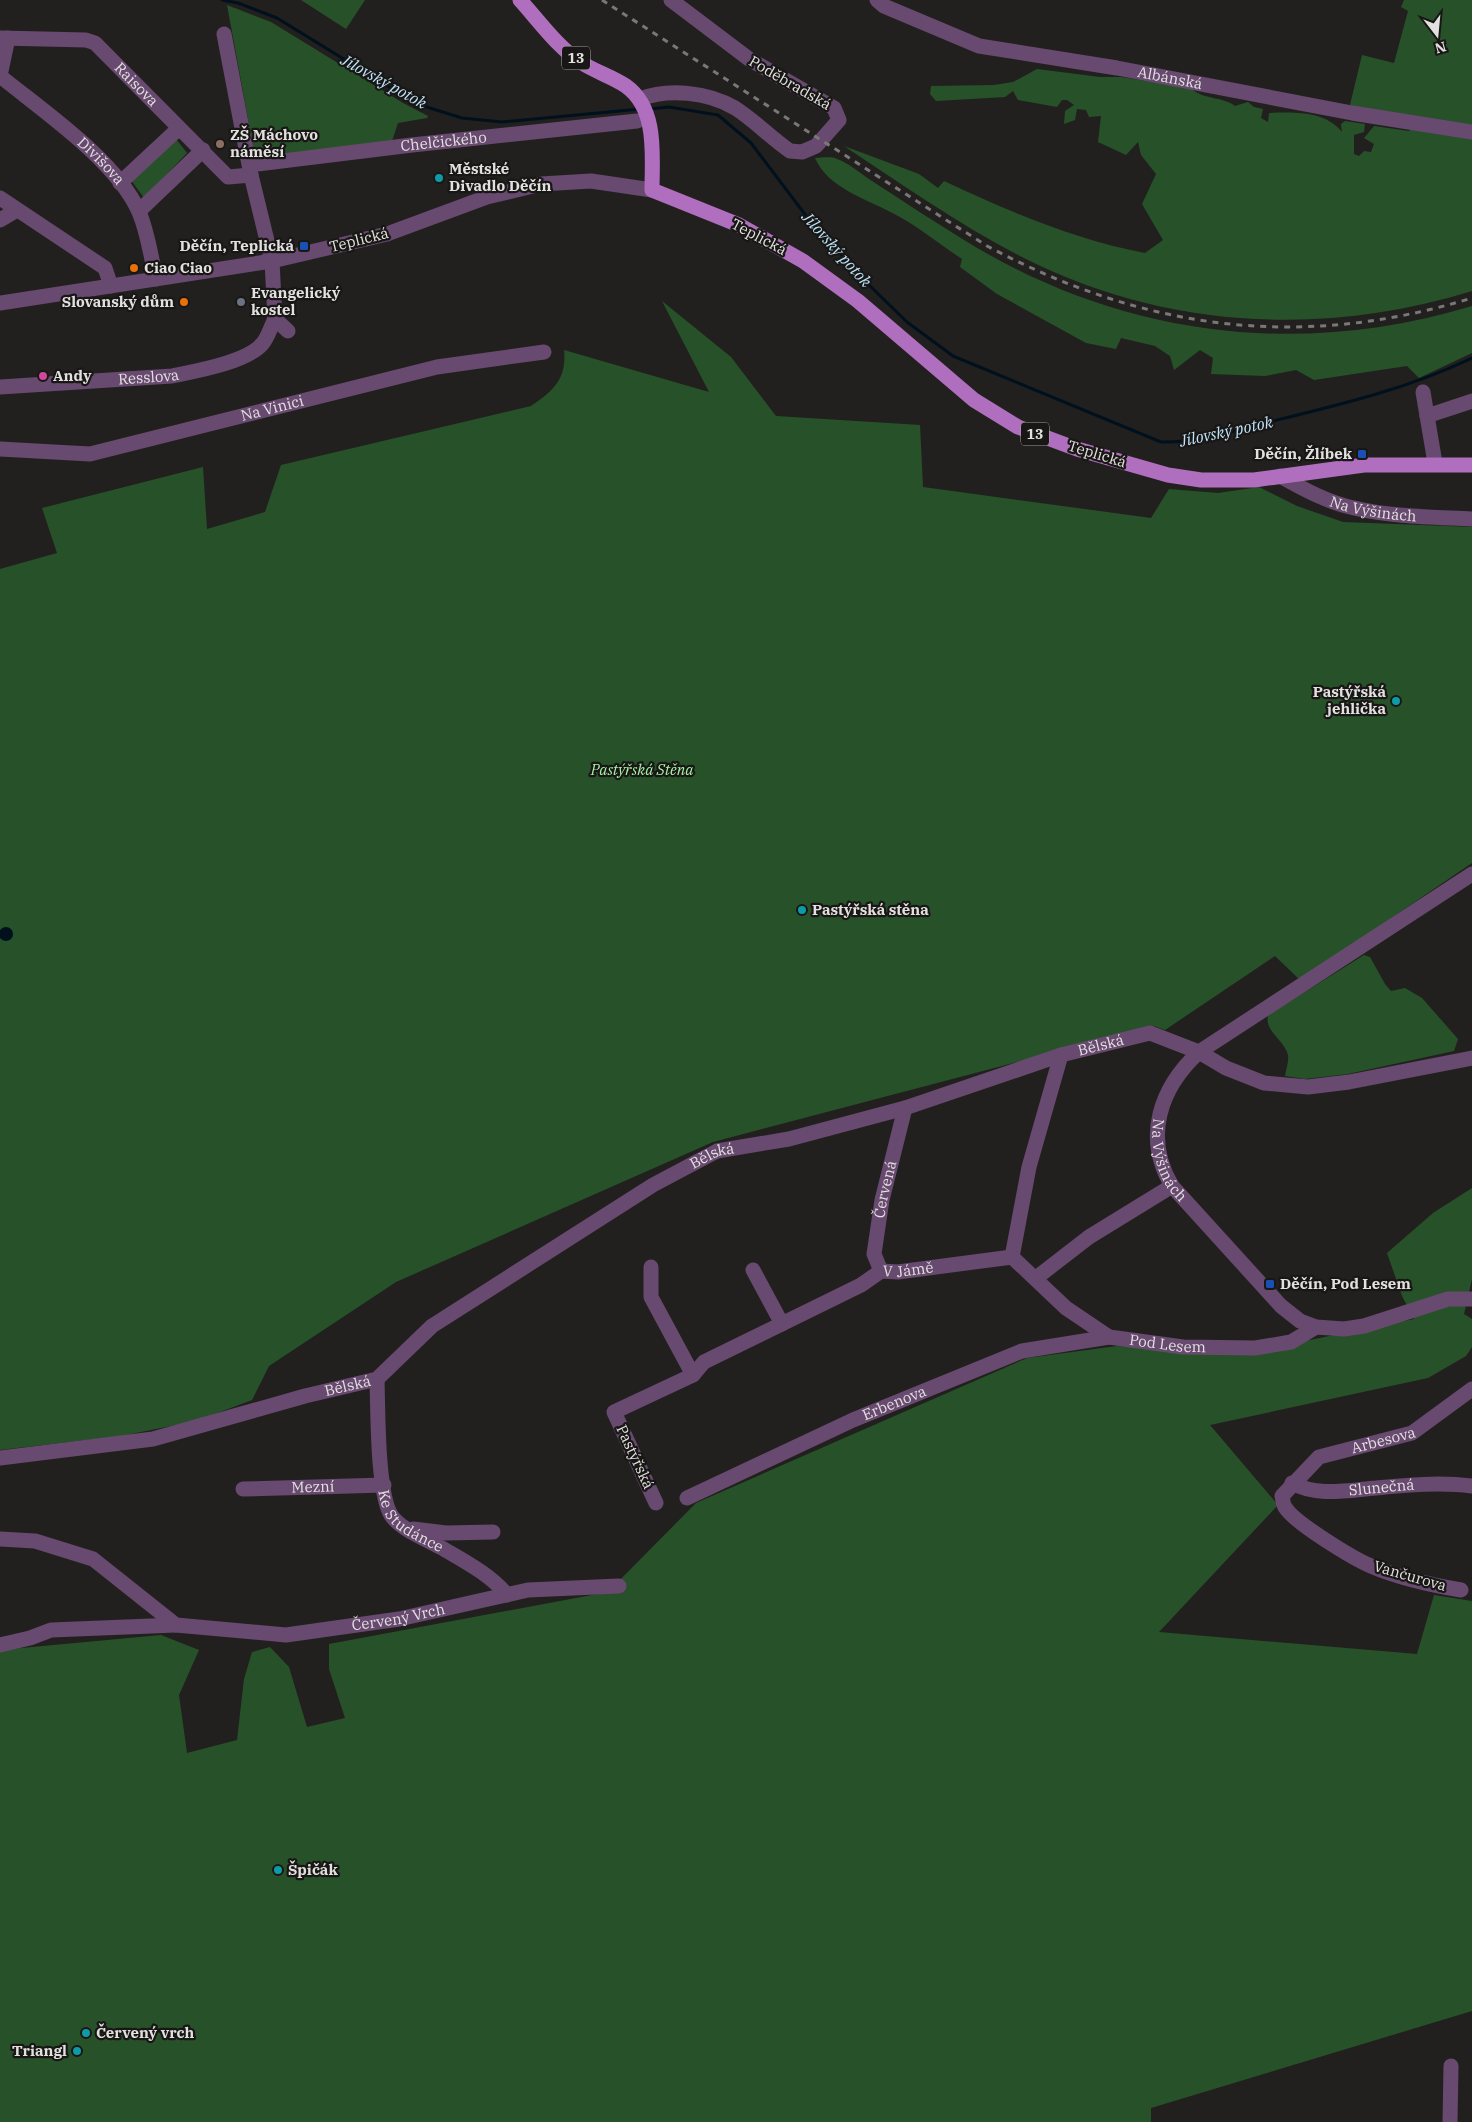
<svg xmlns="http://www.w3.org/2000/svg" width="1472" height="2122" font-family="'IBM Plex Serif',serif">
  <style>
    .green { fill: #275229 }
    .water { fill: #00111d }
    .lines { fill: none; stroke-linecap: round; stroke-linejoin: round }
    .stream { stroke: #00111d; stroke-width: 3 }
    .minor { stroke: #68496f; stroke-width: 15 }
    .major { stroke: #b06fbe; stroke-width: 15 }
    .rail { stroke: #7a7877; stroke-width: 3; stroke-dasharray: 6 6; stroke-linecap: butt }
    .education-dot { fill: #8d6e63; stroke: #191715; stroke-width: 2 }
    .culture-dot { fill: #0f9aa8; stroke: #191715; stroke-width: 2 }
    .transit-dot { fill: #1a4fb4; stroke: #191715; stroke-width: 2 }
    .food-dot { fill: #e8710a; stroke: #191715; stroke-width: 2 }
    .worship-dot { fill: #6b7280; stroke: #191715; stroke-width: 2 }
    .hotel-dot { fill: #d1479c; stroke: #191715; stroke-width: 2 }
    .labels { text-anchor: middle; stroke-width: 4.5; stroke-linejoin: round; paint-order: stroke }
    .shield { fill: #191715; stroke: #a6a4a3; stroke-width: 1 }
    .shield-label { font-size: 14px; font-weight: bold; fill: #e2e1e0 }
    .street-label { font-size: 15px; fill: #e2e1e0; stroke: #191715 }
    .poi-label { font-size: 15px; font-weight: bold; fill: #e2e1e0; stroke: #191715; text-anchor: start }
    .park-label { font-size: 15px; font-style: italic; fill: #a6f3a6; stroke: #191715 }
    .water-label { font-size: 16px; font-style: italic; fill: #bfe6fd; stroke: #191715 }
  </style>
  <rect width="100%" height="100%" fill="#22201e"/>
  <g class="green">
    <path d="M 301,0 L 365,0 L 346,29 Z"/>
    <path d="M 1404,0 L 1472,0 L 1472,291 C 1322,337 1165,329 1024,258 C 961,226 903,185 844,146 L 919,174 L 938,188 L 944,181 C 1008,211 1075,240 1145,253 L 1163,240 L 1142,204 L 1156,174 L 1141,155 L 1138,142 L 1126,155 L 1098,142 L 1101,116 L 1089,117 L 1086,110 L 1077,109 L 1075,120 L 1064,124 L 1065,111 L 1074,105 L 1067,100 L 1062,100 L 1057,107 L 1018,100 L 1013,91 L 1005,97 L 936,101 L 930,94 L 931,86 L 994,85 L 1013,82 L 1037,69 L 1100,77 L 1121,77 L 1191,88 C 1202,100 1222,96 1235,106 L 1248,102 L 1254,107 L 1263,109 L 1261,118 L 1268,122 L 1269,113 C 1295,112 1325,111 1342,132 L 1341,124 L 1345,121 L 1365,124 L 1364,132 L 1354,135 L 1354,154 L 1359,156 L 1364,151 L 1371,152 L 1374,144 L 1364,138 L 1374,126 L 1409,131 L 1416,123 L 1349,109 L 1362,55 L 1394,63 L 1408,11 L 1401,7 Z"/>
    <path d="M 227,5 L 271,22 L 403,103 L 428,116 L 427,118 L 398,123 L 392,141 L 261,157 L 254,151 Z"/>
    <path d="M 176,139 L 187,153 L 144,198 L 131,180 Z"/>
    <path d="M 815,158 C 821,158 831,156 837,159 C 849,163 861,174 872,181 C 903,201 933,221 964,240 C 1120,336 1297,359 1472,306 L 1472,353 L 1419,378 L 1407,366 L 1314,380 L 1296,370 L 1265,376 L 1211,374 L 1213,358 L 1200,350 L 1174,370 L 1170,356 L 1155,346 L 1121,338 L 1116,349 L 1086,343 L 997,294 L 960,267 L 962,259 C 941,245 920,228 898,216 C 870,200 828,189 815,158 Z"/>
    <path d="M 662,301 L 731,357 L 776,416 L 920,425 L 923,487 L 1151,518 L 1169,489 L 1218,493 L 1259,487 L 1297,506 L 1343,522 L 1472,527 L 1472,863 L 1300,980 L 1275,956 L 1165,1030 L 1154,1026 L 713,1142 L 396,1282 L 269,1366 L 252,1400 L 196,1421 L 121,1436 L 0,1450 L 0,569 L 57,553 L 42,508 L 203,467 L 207,529 L 265,512 L 281,465 L 531,406 C 553,391 567,379 564,350 L 709,392 Z"/>
    <path d="M 1364,955 L 1370,957 L 1385,984 L 1391,991 L 1405,988 L 1422,998 L 1458,1039 L 1454,1051 L 1348,1074 L 1305,1079 L 1285,1076 C 1286,1070 1289,1061 1288,1055 C 1285,1041 1264,1031 1268,1015 Z"/>
    <path d="M 1472,1188 L 1472,1279 L 1464,1314 L 1472,1319 L 1472,1347 L 1466,1356 L 1428,1378 L 1210,1425 L 1278,1505 L 1159,1632 L 1417,1654 L 1434,1595 L 1472,1601 L 1472,2011 L 1151,2108 L 1151,2122 L 0,2122 L 0,1650 L 161,1635 L 199,1650 L 179,1695 L 187,1753 L 237,1740 L 244,1679 L 252,1652 L 270,1647 L 289,1667 L 307,1727 L 345,1718 L 329,1669 L 329,1644 L 608,1592 L 696,1503 L 1027,1358 L 1117,1346 L 1224,1352 L 1275,1347 L 1414,1319 L 1402,1296 L 1387,1253 L 1433,1213 Z"/>
  </g>
  <circle class="water" cx="6" cy="934" r="7"/>
  <g class="lines">
    <g class="stream">
      <path d="M 222,0 L 238,3 L 277,18 L 417,104 L 462,118 L 502,122 L 640,109"/>
      <path d="M 649,109 L 669,107 L 718,115 L 751,143 L 807,217 L 867,283 L 907,322 L 953,356 L 1161,442 C 1197,443 1234,431 1269,422 C 1339,405 1407,389 1472,358"/>
    </g>
    <g class="minor">
      <path id="s1" d="M 877,0 L 884,6 L 979,46 L 1117,68 L 1352,113 L 1472,132"/>
      <path d="M 224,34 L 251,175 L 272,261 L 275,319 L 288,331"/>
      <path id="s2" d="M 0,38 L 86,40 L 95,43 L 228,177 L 251,175"/>
      <path id="s3" d="M 0,76 C 43,111 117,161 139,212 C 148,233 151,257 156,279"/>
      <path d="M 0,76 L 8,38"/>
      <path d="M 640,99 C 668,88 708,92 735,108 C 754,120 771,138 790,151 L 802,152 L 816,146 L 839,120 L 834,108 L 749,59 L 671,0"/>
      <path id="s4" d="M 250,165 L 412,145 L 637,121"/>
      <path d="M 120,183 L 178,129"/>
      <path d="M 0,198 L 105,268 L 111,286"/>
      <path d="M 139,211 L 203,150"/>
      <path d="M 0,220 L 17,210"/>
      <path d="M 0,303 L 272,261 L 387,234 L 487,197 L 541,184 L 591,181 L 652,190"/>
      <path id="s5" d="M 0,387 L 172,376 C 196,371 248,362 263,343 C 268,337 271,326 275,319"/>
      <path d="M 1423,392 L 1435,463"/>
      <path d="M 1427,416 L 1472,401"/>
      <path id="s6" d="M 0,449 L 90,454 L 437,367 L 544,352"/>
      <path id="s7" d="M 1280,476 C 1303,489 1329,503 1354,508 C 1393,517 1433,517 1472,519"/>
      <path id="s8" d="M 1472,874 L 1199,1052 C 1160,1088 1143,1137 1172,1186 L 1281,1306 L 1300,1321 L 1316,1327 L 1344,1329 L 1364,1326 L 1448,1299 L 1472,1299"/>
      <path d="M 1012,1257 L 1029,1167 L 1061,1055"/>
      <path d="M 651,1267 L 651,1297 L 693,1375"/>
      <path d="M 753,1270 L 782,1324"/>
      <path id="s9" d="M 881,1271 L 874,1254 L 882,1200 L 905,1108"/>
      <path d="M 1036,1278 L 1089,1237 L 1172,1186"/>
      <path id="s10" d="M 377,1379 C 378,1408 377,1492 391,1515 C 401,1530 426,1539 442,1548 C 464,1561 491,1575 507,1595"/>
      <path id="s11" d="M 0,1458 L 153,1439 L 305,1396 L 377,1379 L 432,1326 L 653,1185 L 717,1151 L 789,1139 L 905,1108 L 1061,1055 L 1150,1033 L 1199,1052 L 1226,1068 L 1264,1083 L 1308,1087 L 1349,1082 L 1472,1058"/>
      <path id="s12" d="M 1292,1483 C 1317,1497 1349,1490 1376,1488 C 1407,1485 1440,1482 1472,1486"/>
      <path id="s13" d="M 243,1489 L 384,1485"/>
      <path id="s14" d="M 687,1498 L 853,1420 L 1022,1351 L 1109,1337"/>
      <path id="s15" d="M 656,1503 L 614,1412 L 693,1375 L 704,1362 L 861,1285 L 881,1271 L 898,1272 L 1012,1257 L 1066,1308 L 1109,1337 L 1183,1347 L 1255,1348 L 1291,1342 L 1316,1327"/>
      <path d="M 413,1529 L 446,1533 L 493,1532"/>
      <path id="s16" d="M 0,1539 L 35,1541 L 93,1559 L 176,1625 L 286,1635 L 399,1619 L 528,1590 L 619,1586"/>
      <path id="s17" d="M 1461,1590 C 1431,1585 1399,1578 1371,1566 C 1354,1559 1293,1522 1285,1507 C 1283,1505 1283,1499 1282,1496 L 1319,1457 L 1412,1433 L 1472,1389"/>
      <path d="M 0,1645 L 30,1638 L 51,1630 L 176,1625"/>
      <path d="M 1450,2122 L 1451,2066"/>
    </g>
    <path class="major" d="M 520,0 C 539,21 558,48 582,63 C 596,72 613,77 626,86 C 658,109 652,156 652,190 L 739,225 L 803,261 L 858,301 L 974,400 L 1018,427 L 1077,449 L 1168,475 L 1201,480 L 1254,480 L 1364,465 L 1472,465"/>
    <path class="rail" d="M 602,0 L 987,246 C 1145,330 1299,351 1472,298"/>
  </g>
  <circle class="education-dot" cx="220" cy="144" r="5"/>
  <g class="culture-dot">
    <circle cx="439" cy="178" r="5"/>
    <circle cx="1396" cy="701" r="5"/>
    <circle cx="802" cy="910" r="5"/>
    <circle cx="278" cy="1870" r="5"/>
    <circle cx="86" cy="2033" r="5"/>
    <circle cx="77" cy="2051" r="5"/>
  </g>
  <g class="transit-dot">
    <rect x="299" y="241" width="10" height="10" rx="2.5"/>
    <rect x="1357" y="449" width="10" height="10" rx="2.5"/>
    <rect x="1265" y="1279" width="10" height="10" rx="2.5"/>
  </g>
  <g class="food-dot">
    <circle cx="134" cy="268" r="5"/>
    <circle cx="184" cy="302" r="5"/>
  </g>
  <circle class="worship-dot" cx="241" cy="302" r="5"/>
  <circle class="hotel-dot" cx="43" cy="376" r="5"/>
  <g class="labels">
    <g class="shield">
      <rect x="562" y="46.5" width="28" height="23" rx="4"/>
      <rect x="1021" y="422.5" width="28" height="23" rx="4"/>
    </g>
    <g class="shield-label">
      <text x="576" y="63">13</text>
      <text x="1035" y="439">13</text>
    </g>
    <g class="street-label">
      <text dy="5" stroke="none"><textPath href="#s1" startOffset="306">Albánská</textPath></text>
      <text transform="translate(790 83) rotate(30)" y="5">Poděbradská</text>
      <text dy="5" stroke="none"><textPath href="#s2" startOffset="154">Raisova</textPath></text>
      <text dy="5" stroke="none"><textPath href="#s4" startOffset="195">Chelčického</textPath></text>
      <text dy="5" stroke="none"><textPath href="#s3" startOffset="132">Divišova</textPath></text>
      <text transform="translate(759 237) rotate(28)" y="5">Teplická</text>
      <text transform="translate(359 240) rotate(-14)" y="5">Teplická</text>
      <text dy="5" stroke="none"><textPath href="#s5" startOffset="149">Resslova</textPath></text>
      <text dy="5" stroke="none"><textPath href="#s6" startOffset="278">Na Vinici</textPath></text>
      <text transform="translate(1097 454) rotate(17)" y="5">Teplická</text>
      <text dy="5" stroke="none"><textPath href="#s7" startOffset="100">Na Výšinách</textPath></text>
      <text dy="5" stroke="none"><textPath href="#s11" startOffset="1196">Bělská</textPath></text>
      <text dy="5" stroke="none"><textPath href="#s11" startOffset="791">Bělská</textPath></text>
      <text dy="5" stroke="none"><textPath href="#s8" startOffset="449">Na Výšinách</textPath></text>
      <text dy="5" stroke="none"><textPath href="#s9" startOffset="84">Červená</textPath></text>
      <text dy="5" stroke="none"><textPath href="#s15" startOffset="431">V Jámě</textPath></text>
      <text dy="5" stroke="none"><textPath href="#s15" startOffset="721">Pod Lesem</textPath></text>
      <text dy="5" stroke="none"><textPath href="#s11" startOffset="356">Bělská</textPath></text>
      <text dy="5" stroke="none"><textPath href="#s14" startOffset="228">Erbenova</textPath></text>
      <text dy="5" stroke="none"><textPath href="#s17" startOffset="330">Arbesova</textPath></text>
      <text transform="translate(635 1457) rotate(65)" y="5">Pastýřská</text>
      <text dy="5" stroke="none"><textPath href="#s13" startOffset="70">Mezní</textPath></text>
      <text dy="5" stroke="none"><textPath href="#s12" startOffset="91">Slunečná</textPath></text>
      <text dy="5" stroke="none"><textPath href="#s10" startOffset="155">Ke Studánce</textPath></text>
      <text transform="translate(1410 1576) rotate(16)" y="5">Vančurova</text>
      <text dy="5" stroke="none"><textPath href="#s16" startOffset="426">Červený Vrch</textPath></text>
    </g>
    <g class="poi-label">
      <text x="230" y="140">ZŠ Máchovo<tspan x="230" dy="17">náměsí</tspan></text>
      <text x="449" y="174">Městské<tspan x="449" dy="17">Divadlo Děčín</tspan></text>
      <text x="294" y="251" text-anchor="end">Děčín, Teplická</text>
      <text x="144" y="273">Ciao Ciao</text>
      <text x="251" y="298">Evangelický<tspan x="251" dy="17">kostel</tspan></text>
      <text x="174" y="307" text-anchor="end">Slovanský dům</text>
      <text x="53" y="381">Andy</text>
      <text x="1352" y="459" text-anchor="end">Děčín, Žlíbek</text>
      <text x="1386" y="697" text-anchor="end">Pastýřská<tspan x="1386" dy="17">jehlička</tspan></text>
      <text x="812" y="915">Pastýřská stěna</text>
      <text x="1280" y="1289">Děčín, Pod Lesem</text>
      <text x="288" y="1875">Špičák</text>
      <text x="96" y="2038">Červený vrch</text>
      <text x="67" y="2056" text-anchor="end">Triangl</text>
    </g>
    <g class="park-label">
      <text x="642" y="775">Pastýřská Stěna</text>
    </g>
    <g class="water-label">
      <text transform="translate(384 81) rotate(29)" y="6">Jílovský potok</text>
      <text transform="translate(837 249) rotate(48)" y="6">Jílovský potok</text>
      <text transform="translate(1226 431) rotate(-12)" y="6">Jílovský potok</text>
    </g>
  </g>
  <g transform="translate(1437 35) rotate(164)" stroke="#191715" stroke-width="4" paint-order="stroke">
  <path d="M0-4L9 19L0 12L-9 19Z" fill="#e2e1e0"/>
  <text y="-8" font-size="14" font-weight="bold" text-anchor="middle" fill="#e2e1e0">N</text>
  </g>
</svg>
